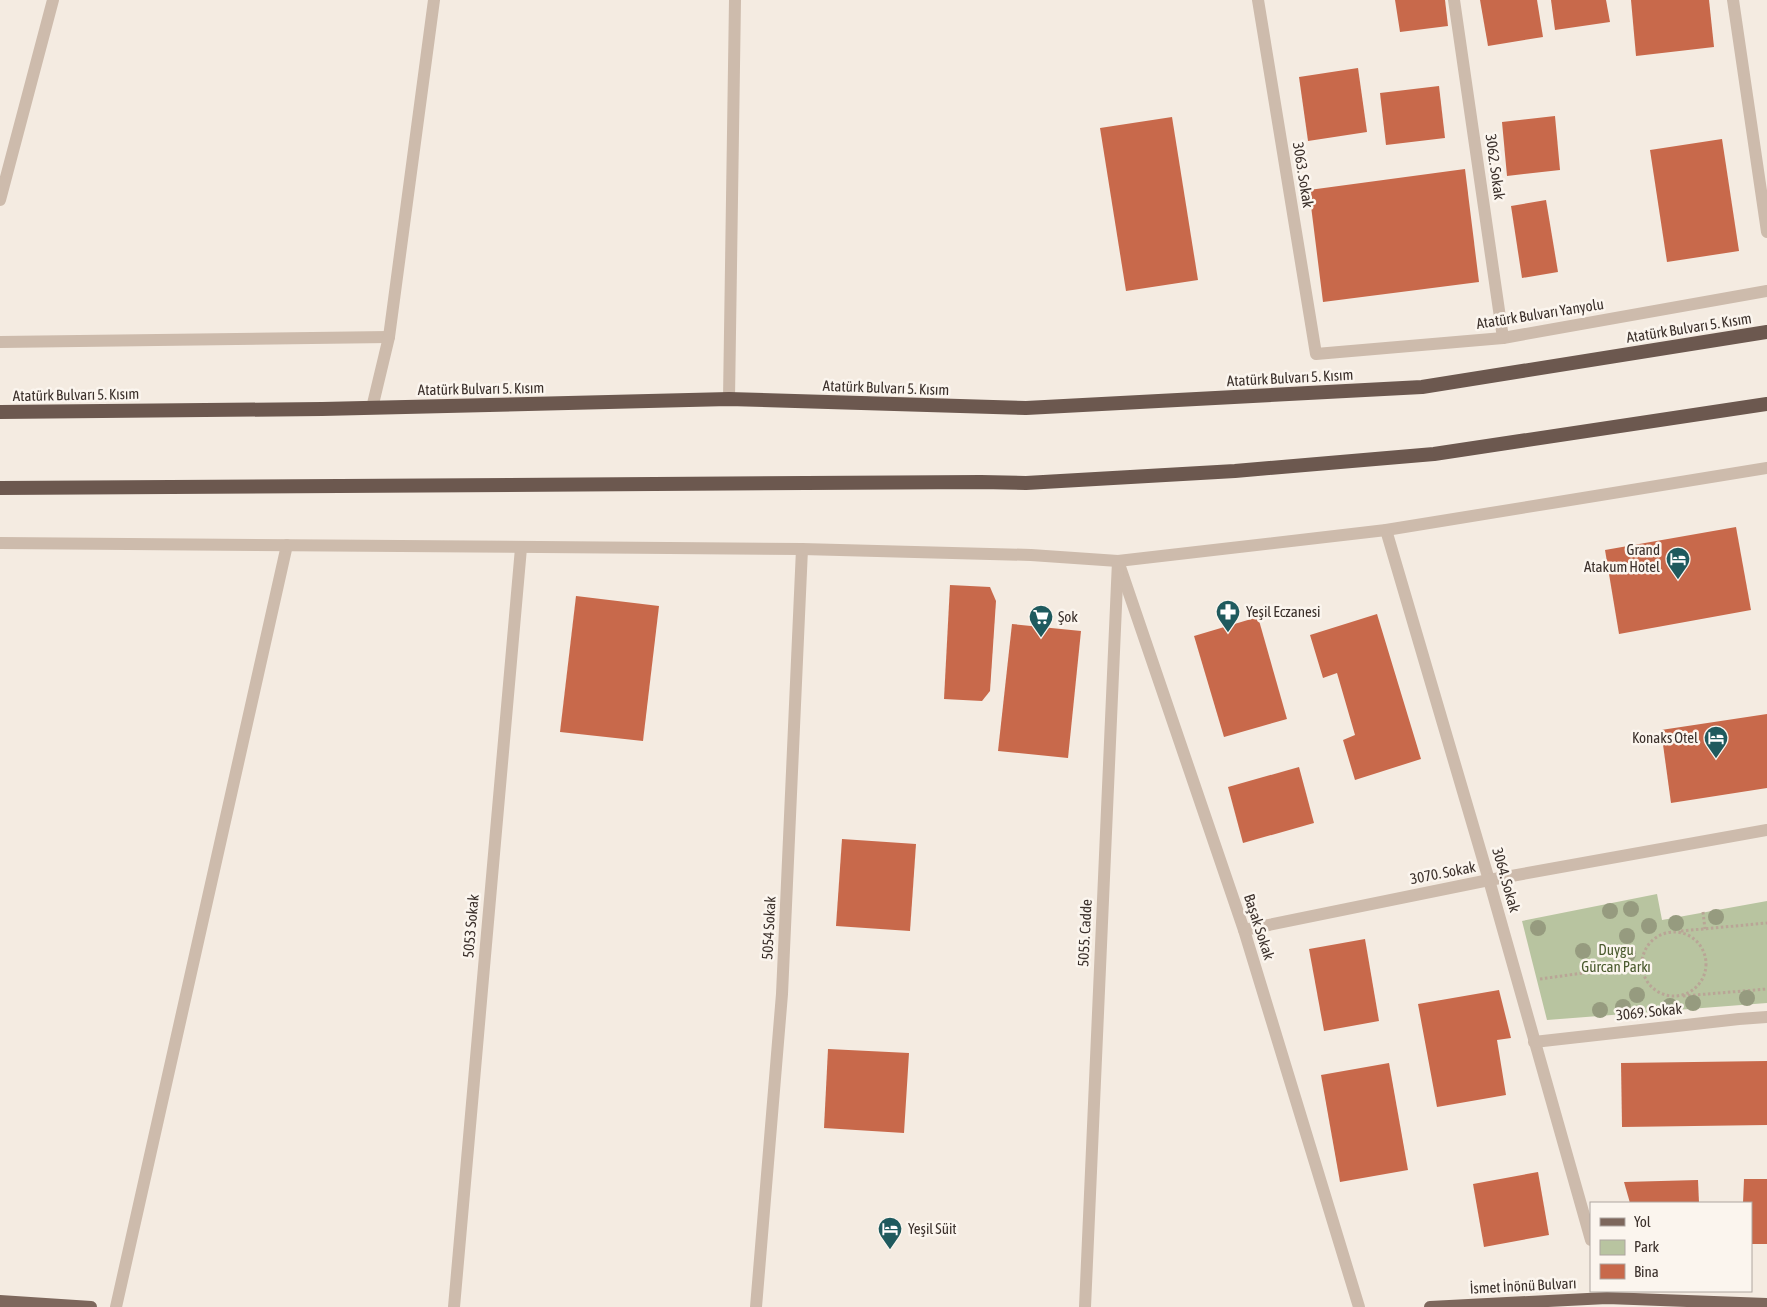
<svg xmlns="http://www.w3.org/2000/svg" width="1767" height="1307" font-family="'Asap Condensed',sans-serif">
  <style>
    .green { fill: #b8c4a0 }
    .building { fill: #c8694b }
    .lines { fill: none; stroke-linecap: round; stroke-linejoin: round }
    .path { stroke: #b9a596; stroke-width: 3; stroke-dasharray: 2.5 2.5; stroke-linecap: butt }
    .minor { stroke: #cdbbac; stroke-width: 12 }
    .tertiary { stroke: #cdbbac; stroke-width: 12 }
    .primary { stroke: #7d675c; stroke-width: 12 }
    .trunk { stroke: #6c584f; stroke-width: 14 }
    .tree { fill: #969b7f }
    .labels { text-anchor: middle; stroke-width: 5; stroke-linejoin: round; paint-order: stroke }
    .street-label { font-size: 15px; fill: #3b302b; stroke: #fbf5ee }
    .poi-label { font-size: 15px; fill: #3b302b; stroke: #fbf5ee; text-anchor: start }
    .park-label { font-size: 15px; fill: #4a5a2e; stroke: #fbf5ee }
  </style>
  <rect width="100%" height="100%" fill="#f4ebe1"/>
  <path class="green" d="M 1657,894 L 1662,920 L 1767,901 L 1767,1003 L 1547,1020 L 1522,921 Z"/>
  <g class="building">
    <path d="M 1395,0 L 1445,0 L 1448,26 L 1400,32 Z"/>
    <path d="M 1480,0 L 1537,0 L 1543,37 L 1488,46 Z"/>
    <path d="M 1551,0 L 1606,0 L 1610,22 L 1555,30 Z"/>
    <path d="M 1631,0 L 1709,0 L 1714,47 L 1636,56 Z"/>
    <path d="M 1358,68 L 1367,132 L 1308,141 L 1299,77 Z"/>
    <path d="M 1439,86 L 1445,138 L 1386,145 L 1380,93 Z"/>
    <path d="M 1555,116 L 1560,170 L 1507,176 L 1502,122 Z"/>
    <path d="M 1172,117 L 1198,280 L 1126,291 L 1100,128 Z"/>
    <path d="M 1722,139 L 1739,251 L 1667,262 L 1650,150 Z"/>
    <path d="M 1465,169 L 1479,282 L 1323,302 L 1309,190 Z"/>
    <path d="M 1546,200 L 1558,272 L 1522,278 L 1511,206 Z"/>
    <path d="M 1736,527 L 1751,610 L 1619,634 L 1605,550 Z"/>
    <path d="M 950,585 L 990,587 L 996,601 L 990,691 L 982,701 L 944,699 Z"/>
    <path d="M 576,596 L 659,606 L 643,741 L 560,732 Z"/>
    <path d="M 1377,614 L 1421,759 L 1355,780 L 1343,740 L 1355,735 L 1337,673 L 1323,678 L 1310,635 Z"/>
    <path d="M 1258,617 L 1287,719 L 1224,737 L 1194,636 Z"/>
    <path d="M 1012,624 L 1081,631 L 1068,758 L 998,751 Z"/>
    <path d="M 1767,714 L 1767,788 L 1671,803 L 1661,730 Z"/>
    <path d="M 1299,767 L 1314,823 L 1243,843 L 1228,787 Z"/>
    <path d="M 842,839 L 916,844 L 910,931 L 836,926 Z"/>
    <path d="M 1365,939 L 1379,1021 L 1324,1031 L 1309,949 Z"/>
    <path d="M 1499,990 L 1511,1038 L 1497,1040 L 1506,1095 L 1437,1107 L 1418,1004 Z"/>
    <path d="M 828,1049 L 909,1053 L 904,1133 L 824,1128 Z"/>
    <path d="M 1767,1061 L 1767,1125 L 1622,1127 L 1621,1063 Z"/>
    <path d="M 1389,1063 L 1408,1170 L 1340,1182 L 1321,1075 Z"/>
    <path d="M 1538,1172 L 1549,1235 L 1484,1247 L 1473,1184 Z"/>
    <path d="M 1744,1179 L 1767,1179 L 1767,1244 L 1751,1244 L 1751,1203 L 1743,1203 Z"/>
    <path d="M 1698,1180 L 1699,1203 L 1630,1203 L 1624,1182 Z"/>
  </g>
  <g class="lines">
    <g class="path">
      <path d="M 1703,912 L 1705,929"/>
      <path d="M 1681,931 L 1767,923"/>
      <circle cx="1674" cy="964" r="32"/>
      <path d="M 1540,979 L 1641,965"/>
      <path d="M 1683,996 L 1767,989"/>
    </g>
    <g class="minor">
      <path d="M 1258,0 L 1316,354 L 1503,338 L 1767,291"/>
      <path d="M 1454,0 L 1503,338"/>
      <path d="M 1733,0 L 1767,232"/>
      <path d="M 0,200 L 53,0"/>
      <path d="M 0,342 L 389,337"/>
      <path d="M 729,399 L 735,0"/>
      <path d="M 372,408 L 389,337 L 434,0"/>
      <path d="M 1386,530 L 1489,880 L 1591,1240"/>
      <path d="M 1118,561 L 1244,930 L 1359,1307"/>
      <path d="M 1244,930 L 1489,880 L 1767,830"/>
      <path d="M 1534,1042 L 1739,1019 L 1767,1017"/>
      <path d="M 116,1307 L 287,545"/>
      <path d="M 454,1307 L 521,548"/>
      <path d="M 756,1307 L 782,994 L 802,549"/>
    </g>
    <g class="tertiary">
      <path d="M 0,543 L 802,549 L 1031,555 L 1118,561 L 1386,530 L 1767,468"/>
      <path d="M 1085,1307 L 1118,561"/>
    </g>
    <g class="primary">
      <path d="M 0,1301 L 91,1307"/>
      <path d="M 1430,1307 L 1607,1298 L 1767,1304"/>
    </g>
    <g class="trunk">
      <path d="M 0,412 L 322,409 L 729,399 L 1026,408 L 1422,387 L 1767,332"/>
      <path d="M 0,488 L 981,482 L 1026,483 L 1235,471 L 1434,454 L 1767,404"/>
    </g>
  </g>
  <g class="tree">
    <circle cx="1631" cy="909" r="8"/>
    <circle cx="1610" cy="911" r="8"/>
    <circle cx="1716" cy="917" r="8"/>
    <circle cx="1676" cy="923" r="8"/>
    <circle cx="1649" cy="926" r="8"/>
    <circle cx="1538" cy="928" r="8"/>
    <circle cx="1627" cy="936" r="8"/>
    <circle cx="1583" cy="951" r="8"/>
    <circle cx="1628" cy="954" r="8"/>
    <circle cx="1637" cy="995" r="8"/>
    <circle cx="1747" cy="998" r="8"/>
    <circle cx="1693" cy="1003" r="8"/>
    <circle cx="1670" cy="1006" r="8"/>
    <circle cx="1623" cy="1007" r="8"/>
    <circle cx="1600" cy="1010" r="8"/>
  </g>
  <defs>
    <symbol id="hotel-pin" viewBox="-11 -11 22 30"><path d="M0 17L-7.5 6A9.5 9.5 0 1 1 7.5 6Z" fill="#1f5a5e" stroke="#fbf5ee"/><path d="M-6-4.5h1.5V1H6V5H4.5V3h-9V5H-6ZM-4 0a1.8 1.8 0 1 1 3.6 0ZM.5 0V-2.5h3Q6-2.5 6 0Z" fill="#fff"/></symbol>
    <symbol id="pharmacy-pin" viewBox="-11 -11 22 30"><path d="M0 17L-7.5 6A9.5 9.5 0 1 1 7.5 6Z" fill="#1f5a5e" stroke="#fbf5ee"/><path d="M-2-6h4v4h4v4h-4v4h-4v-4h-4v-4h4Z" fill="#fff"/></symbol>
    <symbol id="supermarket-pin" viewBox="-11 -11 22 30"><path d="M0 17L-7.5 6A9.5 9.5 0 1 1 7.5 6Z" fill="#1f5a5e" stroke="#fbf5ee"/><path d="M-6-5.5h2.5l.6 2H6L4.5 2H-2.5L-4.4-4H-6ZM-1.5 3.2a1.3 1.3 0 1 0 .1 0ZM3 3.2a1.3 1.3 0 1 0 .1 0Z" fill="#fff"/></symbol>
  </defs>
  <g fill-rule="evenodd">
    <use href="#hotel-pin" x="1664" y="545" width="28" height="38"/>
    <use href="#pharmacy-pin" x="1214" y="598" width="28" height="38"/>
    <use href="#supermarket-pin" x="1027" y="603" width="28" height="38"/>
    <use href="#hotel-pin" x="1702" y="724" width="28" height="38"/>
    <use href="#hotel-pin" x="876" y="1215" width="28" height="38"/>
  </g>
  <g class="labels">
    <g class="street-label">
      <text transform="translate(1495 167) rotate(82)" y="5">3062. Sokak</text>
      <text transform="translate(1303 175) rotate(81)" y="5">3063. Sokak</text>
      <text transform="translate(1540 314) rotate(-9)" y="5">Atatürk Bulvarı Yanyolu</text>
      <text transform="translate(1689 328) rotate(-9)" y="5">Atatürk Bulvarı 5. Kısım</text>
      <text transform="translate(1290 378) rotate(-3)" y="5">Atatürk Bulvarı 5. Kısım</text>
      <text transform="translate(886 388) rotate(2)" y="5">Atatürk Bulvarı 5. Kısım</text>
      <text transform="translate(481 389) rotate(-1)" y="5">Atatürk Bulvarı 5. Kısım</text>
      <text transform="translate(76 395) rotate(-1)" y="5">Atatürk Bulvarı 5. Kısım</text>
      <text transform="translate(1443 873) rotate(-11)" y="5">3070. Sokak</text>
      <text transform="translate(1506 880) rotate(74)" y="5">3064. Sokak</text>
      <text transform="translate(471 926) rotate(-85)" y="5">5053 Sokak</text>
      <text transform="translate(1259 927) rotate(72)" y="5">Başak Sokak</text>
      <text transform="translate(769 928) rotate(-87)" y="5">5054 Sokak</text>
      <text transform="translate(1085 933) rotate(-87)" y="5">5055. Cadde</text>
      <text transform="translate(1649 1012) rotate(-6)" y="5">3069. Sokak</text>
      <text transform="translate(1523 1286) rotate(-3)" y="5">İsmet İnönü Bulvarı</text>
    </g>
    <g class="poi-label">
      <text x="1660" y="555" text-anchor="end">Grand<tspan x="1660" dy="17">Atakum Hotel</tspan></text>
      <text x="1246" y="617">Yeşil Eczanesi</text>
      <text x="1058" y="622">Şok</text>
      <text x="1698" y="743" text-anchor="end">Konaks Otel</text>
      <text x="908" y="1234">Yeşil Süit</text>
    </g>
    <g class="park-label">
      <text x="1616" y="955">Duygu<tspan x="1616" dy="17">Gürcan Parkı</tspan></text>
    </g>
  </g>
  <rect x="1590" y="1202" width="162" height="90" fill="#fbf5ee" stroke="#aea6a0"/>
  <rect x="1600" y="1218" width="25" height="8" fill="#7d675c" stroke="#aea6a0"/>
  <text x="1634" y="1227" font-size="15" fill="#3b302b">Yol</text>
  <rect x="1600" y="1240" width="25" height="15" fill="#b8c4a0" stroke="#aea6a0"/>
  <text x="1634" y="1252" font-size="15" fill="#3b302b">Park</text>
  <rect x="1600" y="1264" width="25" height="15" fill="#c8694b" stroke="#aea6a0"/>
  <text x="1634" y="1277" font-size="15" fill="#3b302b">Bina</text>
</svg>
